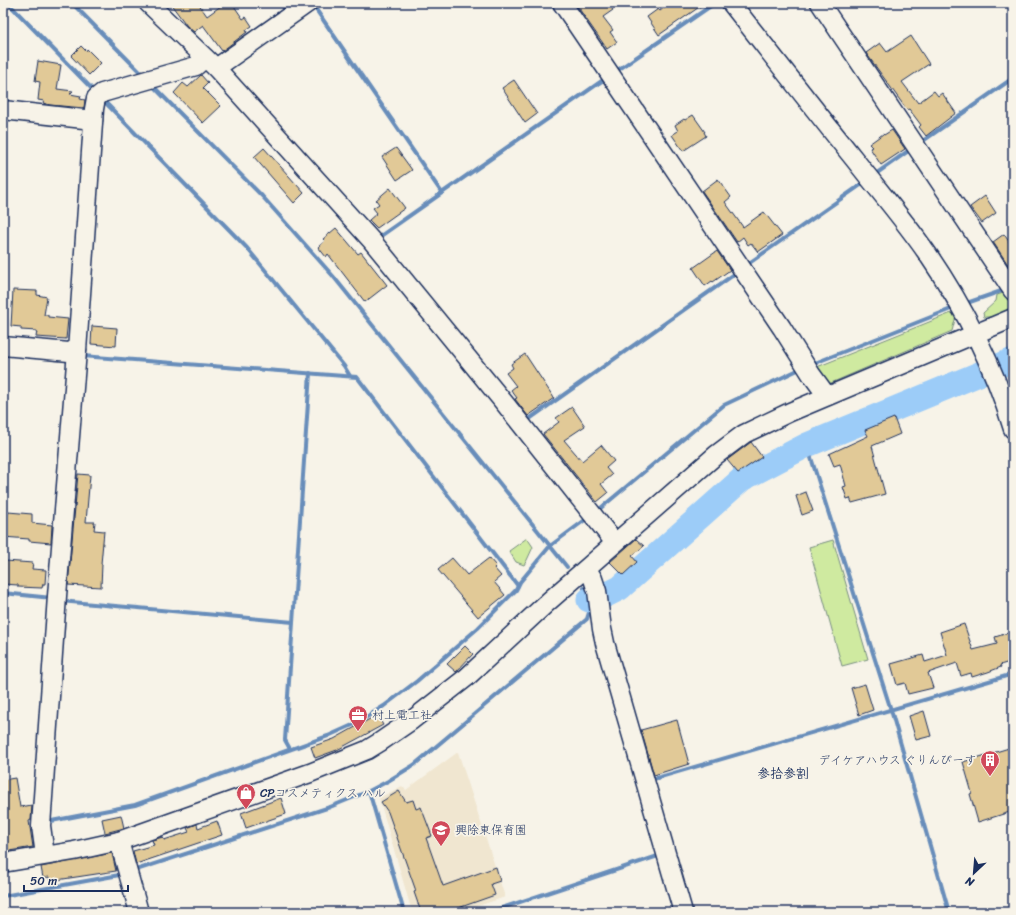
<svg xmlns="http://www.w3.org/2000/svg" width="1016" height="915" font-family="Sriracha,'Klee One',sans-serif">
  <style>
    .built { fill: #f0e6d0 }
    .green { fill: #cfeaa0; stroke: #758c7f }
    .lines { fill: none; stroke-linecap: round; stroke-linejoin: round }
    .stream { stroke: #688dba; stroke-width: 4 }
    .river { stroke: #9cccf8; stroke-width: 25 }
    .building { fill: #e1c997; stroke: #1b2f5e }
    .minor-casing { stroke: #1b2f5e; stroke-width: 21 }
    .minor { stroke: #f7f3e8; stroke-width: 18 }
    .labels { text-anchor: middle; stroke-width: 3.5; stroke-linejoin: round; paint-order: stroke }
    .poi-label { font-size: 12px; fill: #1b2f5e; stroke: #f7f3e8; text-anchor: start }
    .neighbourhood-label { font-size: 13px; font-weight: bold; fill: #1b2f5e; stroke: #f7f3e8 }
  </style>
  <rect width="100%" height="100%" fill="#f7f3e8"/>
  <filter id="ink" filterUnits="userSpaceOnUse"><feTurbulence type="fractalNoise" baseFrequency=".025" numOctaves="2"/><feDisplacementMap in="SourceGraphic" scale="8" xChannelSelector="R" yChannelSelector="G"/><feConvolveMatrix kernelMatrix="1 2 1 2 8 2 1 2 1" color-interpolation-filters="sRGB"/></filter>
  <g filter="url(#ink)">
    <path class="built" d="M 458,752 L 505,897 L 460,912 L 412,912 L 379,798 L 402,786 L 406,790 Z"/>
    <g class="green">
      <path d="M 1009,291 L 1013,299 L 1013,307 L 993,317 L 984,317 L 983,313 L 996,301 L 997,295 Z"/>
      <path d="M 954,312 L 956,316 L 952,331 L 824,386 L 812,369 Z"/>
      <path d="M 527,538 L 533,547 L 527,560 L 524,565 L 516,562 L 509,551 Z"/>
      <path d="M 833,540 L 868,659 L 842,666 L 809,547 Z"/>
    </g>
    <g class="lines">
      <g class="stream">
        <path d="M 8,3 L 95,92"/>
        <path d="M 72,3 L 144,76"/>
        <path d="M 315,8 L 442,193"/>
        <path d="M 615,72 L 715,3"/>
        <path d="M 151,84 L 262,196 L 333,276 L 567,567"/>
        <path d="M 101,98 L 247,248 L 344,366 L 350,376"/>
        <path d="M 920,143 L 1013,78"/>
        <path d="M 877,173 L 911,149"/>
        <path d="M 382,235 L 606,78"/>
        <path d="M 745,266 L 862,184"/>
        <path d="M 964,304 L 1007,289"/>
        <path d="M 82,356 L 357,377 L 518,586"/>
        <path d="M 810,365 L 956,307"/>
        <path d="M 528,420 L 736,273"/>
        <path d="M 807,445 L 891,710 L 949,912"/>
        <path d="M 596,512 L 724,405 L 802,368"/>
        <path d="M 3,593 L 52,598"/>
        <path d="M 60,601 L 293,622"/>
        <path d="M 290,749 L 285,740 L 310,373"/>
        <path d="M 650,780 L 1013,674"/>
        <path d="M 369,791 L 404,912"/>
        <path d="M 46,822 L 135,805 L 328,736 L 357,723 L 384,706 L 417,681 L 478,628 L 516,590 L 520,582 L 550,546 L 589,517"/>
        <path d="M 133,871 L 330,807 L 369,791 L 388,781 L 414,765 L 587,619 C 591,608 592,598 584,588"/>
        <path d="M 3,896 L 125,874"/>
        <path d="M 490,912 L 661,855"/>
      </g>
      <path class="river" d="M 589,600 L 604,596 L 620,588 L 742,479 L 807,445 L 1013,360"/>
    </g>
    <g class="building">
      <path d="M 170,3 L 198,3 L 207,16 L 225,3 L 232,3 L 243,19 L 246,17 L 252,26 L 246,30 L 247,32 L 222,51 L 203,25 L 194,32 L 187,26 Z"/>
      <path d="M 575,3 L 608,3 L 613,10 L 603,17 L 613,30 L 610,32 L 617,42 L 607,49 Z"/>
      <path d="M 670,3 L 705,3 L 659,35 L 647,17 L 658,9 L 660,11 Z"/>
      <path d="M 911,36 L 929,64 L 902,82 L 918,103 L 934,91 L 938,96 L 942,93 L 956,113 L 926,136 L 919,127 L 921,125 L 909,109 L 907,110 L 866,53 L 880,43 L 887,52 Z"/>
      <path d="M 81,46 L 86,51 L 87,49 L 101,63 L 89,75 L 71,56 Z"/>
      <path d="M 38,61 L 61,65 L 57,89 L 73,91 L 70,94 L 81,96 L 80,99 L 85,100 L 84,108 L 50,105 L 43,103 L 44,101 L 38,100 L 40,82 L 35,81 Z"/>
      <path d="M 201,75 L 208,83 L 203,88 L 221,106 L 203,123 L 174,93 L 183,83 L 188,87 Z"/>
      <path d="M 514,80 L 537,114 L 525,123 L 502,88 Z"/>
      <path d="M 693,115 L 705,132 L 704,132 L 706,136 L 683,151 L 672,135 L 678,131 L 675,125 L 684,119 L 685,120 Z"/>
      <path d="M 892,130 L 905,149 L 881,165 L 870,148 L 872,147 L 869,144 L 883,134 L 884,135 Z"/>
      <path d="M 264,148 L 304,193 L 294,203 L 254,157 Z"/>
      <path d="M 396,148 L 412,170 L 397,180 L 382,157 Z"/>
      <path d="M 718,179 L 731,197 L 725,202 L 743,227 L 764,212 L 782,235 L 758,252 L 751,243 L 748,245 L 743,237 L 737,242 L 702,191 Z"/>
      <path d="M 390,188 L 405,208 L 377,228 L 369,220 L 377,213 L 373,208 L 379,204 L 376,200 Z"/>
      <path d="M 985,196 L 996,213 L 982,223 L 970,207 Z"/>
      <path d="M 336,228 L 358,254 L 361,252 L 387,285 L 365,302 L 328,254 L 326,257 L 318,247 L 325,241 L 323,239 Z"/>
      <path d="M 1004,234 L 1013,248 L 1013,272 L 993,242 Z"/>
      <path d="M 717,251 L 730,270 L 713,282 L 712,281 L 705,286 L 693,268 Z"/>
      <path d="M 13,290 L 37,291 L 37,295 L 47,297 L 44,315 L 48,315 L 48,317 L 68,319 L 66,339 L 36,337 L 37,331 L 21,330 L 21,327 L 11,326 Z"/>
      <path d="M 92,326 L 117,328 L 116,346 L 91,344 Z"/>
      <path d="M 525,354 L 554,398 L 528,416 L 515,399 L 517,398 L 511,390 L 516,386 L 506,373 L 513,368 L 511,364 Z"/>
      <path d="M 572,407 L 585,426 L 564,440 L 582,461 L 601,445 L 614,461 L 606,468 L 612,475 L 601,484 L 608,493 L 597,502 L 543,434 L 559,422 L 556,418 Z"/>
      <path d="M 894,418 L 900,434 L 872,446 L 885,494 L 852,503 L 850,498 L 847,499 L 843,487 L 846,486 L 840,464 L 834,466 L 829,454 L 868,436 L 865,430 Z"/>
      <path d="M 751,442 L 762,457 L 738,473 L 727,460 Z"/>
      <path d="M 78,474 L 90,475 L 86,522 L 95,522 L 94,530 L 104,531 L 101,564 L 102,564 L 101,587 L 68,585 Z"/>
      <path d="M 806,492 L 813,511 L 802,515 L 796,496 Z"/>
      <path d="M 8,512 L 32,514 L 32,523 L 52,525 L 51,543 L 29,541 L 29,539 L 3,537 L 3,519 L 7,520 Z"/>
      <path d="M 636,539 L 644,546 L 632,556 L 637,562 L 623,575 L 610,562 Z"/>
      <path d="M 452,558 L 467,575 L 489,558 L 496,566 L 494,568 L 501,576 L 494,582 L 505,595 L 478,617 L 438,570 Z"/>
      <path d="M 5,561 L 33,563 L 32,569 L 46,570 L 45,584 L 43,584 L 42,588 L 18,587 L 18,585 L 3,584 L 3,565 L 5,565 Z"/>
      <path d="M 964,624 L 973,650 L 997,644 L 995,637 L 1011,632 L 1013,638 L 1013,661 L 1000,665 L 1001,667 L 988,672 L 972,677 L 971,673 L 961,676 L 957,663 L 928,673 L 933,688 L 908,694 L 905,683 L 897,685 L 891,664 L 923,655 L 925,662 L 947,655 L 940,632 Z"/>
      <path d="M 465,646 L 473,654 L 456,672 L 447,664 Z"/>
      <path d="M 865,684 L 873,710 L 859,715 L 851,688 Z"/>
      <path d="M 924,711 L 931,736 L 916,740 L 909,716 Z"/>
      <path d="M 377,715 L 383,725 L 337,750 L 315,758 L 311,747 L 334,739 Z"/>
      <path d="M 677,720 L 689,764 L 654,775 L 641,730 Z"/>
      <path d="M 1009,748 L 1013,760 L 1013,811 L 978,822 L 970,794 L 972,793 L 963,762 Z"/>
      <path d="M 15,778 L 20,807 L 32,805 L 31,820 L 29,821 L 33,847 L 3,852 L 3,836 L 6,836 L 3,819 L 3,780 Z"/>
      <path d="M 399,791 L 406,802 L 413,800 L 416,809 L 421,807 L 432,836 L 426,838 L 443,886 L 496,867 L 500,881 L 491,884 L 495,895 L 447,912 L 421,912 L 414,892 L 416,891 L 388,812 L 381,802 Z"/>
      <path d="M 281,798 L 286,814 L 246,828 L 241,813 Z"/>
      <path d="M 121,815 L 124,828 L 105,833 L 102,819 Z"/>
      <path d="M 217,821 L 222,835 L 136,864 L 133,851 L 154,845 L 152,840 L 163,837 L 164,840 L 189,832 L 187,828 L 197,824 L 198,828 Z"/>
      <path d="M 112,853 L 116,871 L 50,881 L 49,877 L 43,878 L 41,867 Z"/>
    </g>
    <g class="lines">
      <defs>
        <g id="minor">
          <path d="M 148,3 L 216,68 L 372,241 L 506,405 L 615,543"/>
          <path d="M 562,3 L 782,328 L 811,374 L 827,396"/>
          <path d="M 731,3 C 772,55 813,108 855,160 C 879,191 905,221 927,253 C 964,307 994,366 1013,429"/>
          <path d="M 820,3 L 1013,291"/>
          <path d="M 216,68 L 308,3"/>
          <path d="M 3,110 L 93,120"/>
          <path d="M 3,346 L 69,352 L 77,351"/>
          <path d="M 587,569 L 593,579 L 597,591 L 602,629 L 605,643 L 683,912"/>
          <path d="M 119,841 L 139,912"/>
          <path d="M 45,855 L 41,826 L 57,596 L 77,351 L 94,109 L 96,98 L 102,93 L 196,66 L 205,58"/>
          <path d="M 3,863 L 74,851 L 119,841 L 310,773 L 367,750 L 380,742 L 412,720 L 467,677 L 549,601 L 716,455 L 744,434 L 790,412 L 1013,318"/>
        </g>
      </defs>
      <use href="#minor" class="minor-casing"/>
      <use href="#minor" class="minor"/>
    </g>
  </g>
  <defs>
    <symbol id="office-pin" viewBox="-11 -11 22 30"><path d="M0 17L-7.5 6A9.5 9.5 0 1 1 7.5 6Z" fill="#d1495b" stroke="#f7f3e8"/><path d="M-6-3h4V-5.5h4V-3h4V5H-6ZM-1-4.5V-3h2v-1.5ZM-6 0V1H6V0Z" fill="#fff"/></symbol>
    <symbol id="building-pin" viewBox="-11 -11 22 30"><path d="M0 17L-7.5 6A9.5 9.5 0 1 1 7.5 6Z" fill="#d1495b" stroke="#f7f3e8"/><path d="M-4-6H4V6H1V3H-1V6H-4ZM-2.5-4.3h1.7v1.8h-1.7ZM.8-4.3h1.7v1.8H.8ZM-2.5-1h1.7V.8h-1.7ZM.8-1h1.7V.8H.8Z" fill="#fff"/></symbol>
    <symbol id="shop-pin" viewBox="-11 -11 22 30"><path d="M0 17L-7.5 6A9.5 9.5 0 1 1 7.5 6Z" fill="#d1495b" stroke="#f7f3e8"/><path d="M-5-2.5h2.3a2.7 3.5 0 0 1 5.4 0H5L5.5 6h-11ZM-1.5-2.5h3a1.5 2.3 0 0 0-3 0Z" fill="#fff"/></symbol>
    <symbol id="school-pin" viewBox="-11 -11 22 30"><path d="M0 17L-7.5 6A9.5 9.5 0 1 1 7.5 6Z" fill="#d1495b" stroke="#f7f3e8"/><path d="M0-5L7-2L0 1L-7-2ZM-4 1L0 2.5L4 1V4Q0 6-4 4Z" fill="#fff"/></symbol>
  </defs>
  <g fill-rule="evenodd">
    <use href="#office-pin" x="347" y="704" width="22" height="30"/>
    <use href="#building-pin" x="979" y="749" width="22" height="30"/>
    <use href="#shop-pin" x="235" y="782" width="22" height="30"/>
    <use href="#school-pin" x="430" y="819" width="22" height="30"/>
  </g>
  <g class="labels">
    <g class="poi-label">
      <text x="372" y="719">村上電工社</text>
      <text x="976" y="764" text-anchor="end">デイケアハウス ぐりんぴーす</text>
      <text x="260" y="797">CPコスメティクス ハル</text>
      <text x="455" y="834">興除東保育園</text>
    </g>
    <g class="neighbourhood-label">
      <text x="783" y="778">参拾参割</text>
    </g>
  </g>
  <rect width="1016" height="915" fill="none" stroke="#f7f3e8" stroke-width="16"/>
  <rect x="8" y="8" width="1000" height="899" fill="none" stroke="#1b2f5e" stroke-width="1.5" filter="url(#ink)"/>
  <g transform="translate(974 873) rotate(206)" stroke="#f7f3e8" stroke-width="3" paint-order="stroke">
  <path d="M0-3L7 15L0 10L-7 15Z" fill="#1b2f5e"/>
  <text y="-6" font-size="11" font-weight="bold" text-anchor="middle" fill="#1b2f5e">N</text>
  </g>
  <path d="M24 885v6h104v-6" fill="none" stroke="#1b2f5e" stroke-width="2"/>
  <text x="30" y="885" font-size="12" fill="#1b2f5e" stroke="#f7f3e8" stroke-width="3" paint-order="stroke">50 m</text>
</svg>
